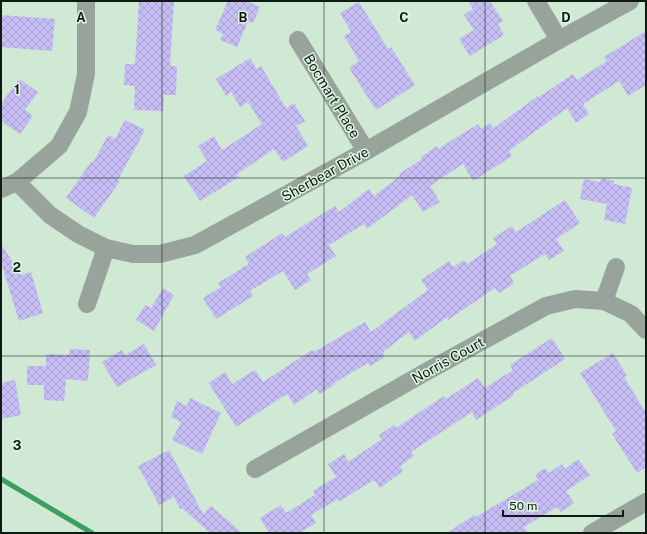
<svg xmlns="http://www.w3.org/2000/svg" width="647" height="534" font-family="'Public Sans',sans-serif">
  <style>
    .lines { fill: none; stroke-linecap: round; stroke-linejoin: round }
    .stream { stroke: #3d9e61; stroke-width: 5 }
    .building { fill: url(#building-cross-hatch) }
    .street { stroke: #98a39b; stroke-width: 18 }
    .grid { fill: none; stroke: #101912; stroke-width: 1; stroke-opacity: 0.55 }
    .labels { text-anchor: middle; stroke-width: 3; stroke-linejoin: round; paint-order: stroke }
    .street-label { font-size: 14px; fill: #101912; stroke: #dcf7e2 }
    .grid-label { font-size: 13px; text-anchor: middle; font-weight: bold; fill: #101912; stroke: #dcf7e2; stroke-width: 3; stroke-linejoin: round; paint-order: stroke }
  </style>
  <defs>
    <pattern id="building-cross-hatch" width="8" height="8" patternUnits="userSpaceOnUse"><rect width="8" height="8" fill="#c6bdf4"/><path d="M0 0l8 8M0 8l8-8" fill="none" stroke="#a9a2d0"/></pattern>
  </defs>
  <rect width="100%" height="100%" fill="#cfe9d5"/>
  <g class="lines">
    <path class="stream" d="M 1,479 L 92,533"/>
  </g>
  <g class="building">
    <path d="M 139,1 L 174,1 L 170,66 L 177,66 L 176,95 L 164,95 L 163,111 L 134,110 L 135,86 L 124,85 L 125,64 L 135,64 Z"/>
    <path d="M 228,1 L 246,1 L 260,7 L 253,23 L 248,21 L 237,47 L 220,40 L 223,34 L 215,30 Z"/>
    <path d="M 468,1 L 490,1 L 503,21 L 498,24 L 504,35 L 470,56 L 459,39 L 474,30 L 464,15 L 473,9 Z"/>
    <path d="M 359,2 L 388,49 L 391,47 L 415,85 L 376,110 L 349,68 L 359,61 L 344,36 L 351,32 L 340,13 Z"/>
    <path d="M 1,15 L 55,19 L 52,51 L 1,47 Z"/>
    <path d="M 646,31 L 646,85 L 628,96 L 619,81 L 583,104 L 589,114 L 576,123 L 567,108 L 509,151 L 512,156 L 473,181 L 463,164 L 430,186 L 440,202 L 423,212 L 412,195 L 367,229 L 364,224 L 329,245 L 336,256 L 307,274 L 311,280 L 295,290 L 283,271 L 250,291 L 253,296 L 216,319 L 203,298 L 221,287 L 218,283 L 249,264 L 245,257 L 282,233 L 285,237 L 335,206 L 339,212 L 369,189 L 374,196 L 400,176 L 399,174 L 422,159 L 421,157 L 437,146 L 438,149 L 478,124 L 481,129 L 490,123 L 494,128 L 538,96 L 539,97 L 573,74 L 577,80 L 607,61 L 604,57 Z"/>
    <path d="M 250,58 L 257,69 L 261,66 L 286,108 L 294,103 L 305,121 L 296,126 L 308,146 L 283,162 L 274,149 L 237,174 L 239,177 L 200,201 L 184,176 L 207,161 L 198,146 L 214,136 L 222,150 L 262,124 L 248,102 L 240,107 L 231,92 L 226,96 L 216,79 Z"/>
    <path d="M 19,79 L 38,92 L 25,110 L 33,116 L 20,134 L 1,121 L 1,104 Z"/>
    <path d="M 125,120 L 145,130 L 118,180 L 120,181 L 94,218 L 66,198 L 91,162 L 93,163 L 108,135 L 115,139 Z"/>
    <path d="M 601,178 L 614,181 L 614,184 L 632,188 L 625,224 L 604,220 L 607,204 L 580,199 L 584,179 L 600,182 Z"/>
    <path d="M 565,200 L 580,223 L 556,239 L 564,251 L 549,260 L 545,254 L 510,276 L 514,283 L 499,293 L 495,288 L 448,320 L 447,317 L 415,341 L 409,332 L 383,352 L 385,357 L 370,366 L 368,363 L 334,383 L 335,384 L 320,394 L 317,389 L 294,405 L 287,394 L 236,427 L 209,383 L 225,372 L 232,384 L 255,370 L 263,382 L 312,350 L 314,352 L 365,322 L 371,332 L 428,290 L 421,280 L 449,261 L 453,267 L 464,260 L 467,264 L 497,244 L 493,238 L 512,226 L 516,232 Z"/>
    <path d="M 1,244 L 21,275 L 31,272 L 43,313 L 19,321 L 1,262 Z"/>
    <path d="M 163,288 L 174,295 L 154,331 L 136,320 L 145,305 L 151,308 Z"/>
    <path d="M 552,338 L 565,359 L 513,393 L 514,395 L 476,420 L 472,412 L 411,452 L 414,456 L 400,466 L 403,471 L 380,488 L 374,480 L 340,501 L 338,499 L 311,515 L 316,523 L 299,533 L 269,533 L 260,518 L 281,505 L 286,513 L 315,495 L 313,491 L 336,477 L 328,464 L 344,454 L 348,462 L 382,439 L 379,435 L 394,425 L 396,428 L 444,396 L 446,399 L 478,378 L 485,388 L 513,370 L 510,365 Z"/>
    <path d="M 144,344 L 156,365 L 117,387 L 102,362 L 122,350 L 125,355 Z"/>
    <path d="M 70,349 L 90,350 L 88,381 L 66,379 L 64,401 L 44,400 L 44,385 L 27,385 L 27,366 L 46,366 L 46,354 L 69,355 Z"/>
    <path d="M 613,353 L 627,376 L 624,377 L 646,413 L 646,467 L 637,473 L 612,434 L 616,431 L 580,373 Z"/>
    <path d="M 15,380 L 21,415 L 1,419 L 1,383 Z"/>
    <path d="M 190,398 L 221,413 L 202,454 L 172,440 L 181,422 L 171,417 L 177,401 L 187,406 Z"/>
    <path d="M 169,450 L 203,514 L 211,506 L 242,533 L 210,533 L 182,508 L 180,509 L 174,497 L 159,505 L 138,466 Z"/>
    <path d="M 578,459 L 590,475 L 566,491 L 574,503 L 561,512 L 557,507 L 524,527 L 528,533 L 447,533 L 474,515 L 476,517 L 538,480 L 535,475 L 545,468 L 549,473 L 562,464 L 565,469 Z"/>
  </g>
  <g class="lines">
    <g class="street">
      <path d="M 536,1 L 559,40"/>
      <path d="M 298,40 L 366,151"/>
      <path d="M 17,182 L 50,215 L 78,234 L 106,248 L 133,254 L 160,254 L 195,245 L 366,151 L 559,40 L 630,1"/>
      <path d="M 1,189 L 17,182 L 59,146 L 78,112 L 86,74 L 86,1"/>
      <path d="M 604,301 L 616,267"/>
      <path d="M 87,304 L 106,248"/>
      <path d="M 255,469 L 424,373 L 546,306 L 575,299 L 604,301 L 631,314 L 646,330"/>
      <path d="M 592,533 L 646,502"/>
    </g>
  </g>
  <path class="grid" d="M 162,1 L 162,533M 324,1 L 324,533M 485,1 L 485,533M 1,178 L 646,178M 1,356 L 646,356"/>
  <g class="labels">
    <g class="street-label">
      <text transform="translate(332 96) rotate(59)" y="5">Bocmart Place</text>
      <text transform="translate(325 174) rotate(-29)" y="5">Sherbear Drive</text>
      <text transform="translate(448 360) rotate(-29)" y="5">Norris Court</text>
    </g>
  </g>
  <g class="grid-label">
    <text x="81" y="22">A</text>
    <text x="243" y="22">B</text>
    <text x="404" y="22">C</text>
    <text x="566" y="22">D</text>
    <text x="17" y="94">1</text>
    <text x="17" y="272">2</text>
    <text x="17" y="450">3</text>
  </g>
  <rect width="647" height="534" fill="none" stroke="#101912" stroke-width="4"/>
  <path d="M503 510v6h120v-6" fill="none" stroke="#101912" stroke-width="2"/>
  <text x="509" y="510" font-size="12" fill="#101912" stroke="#dcf7e2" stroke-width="3" paint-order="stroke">50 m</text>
</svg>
